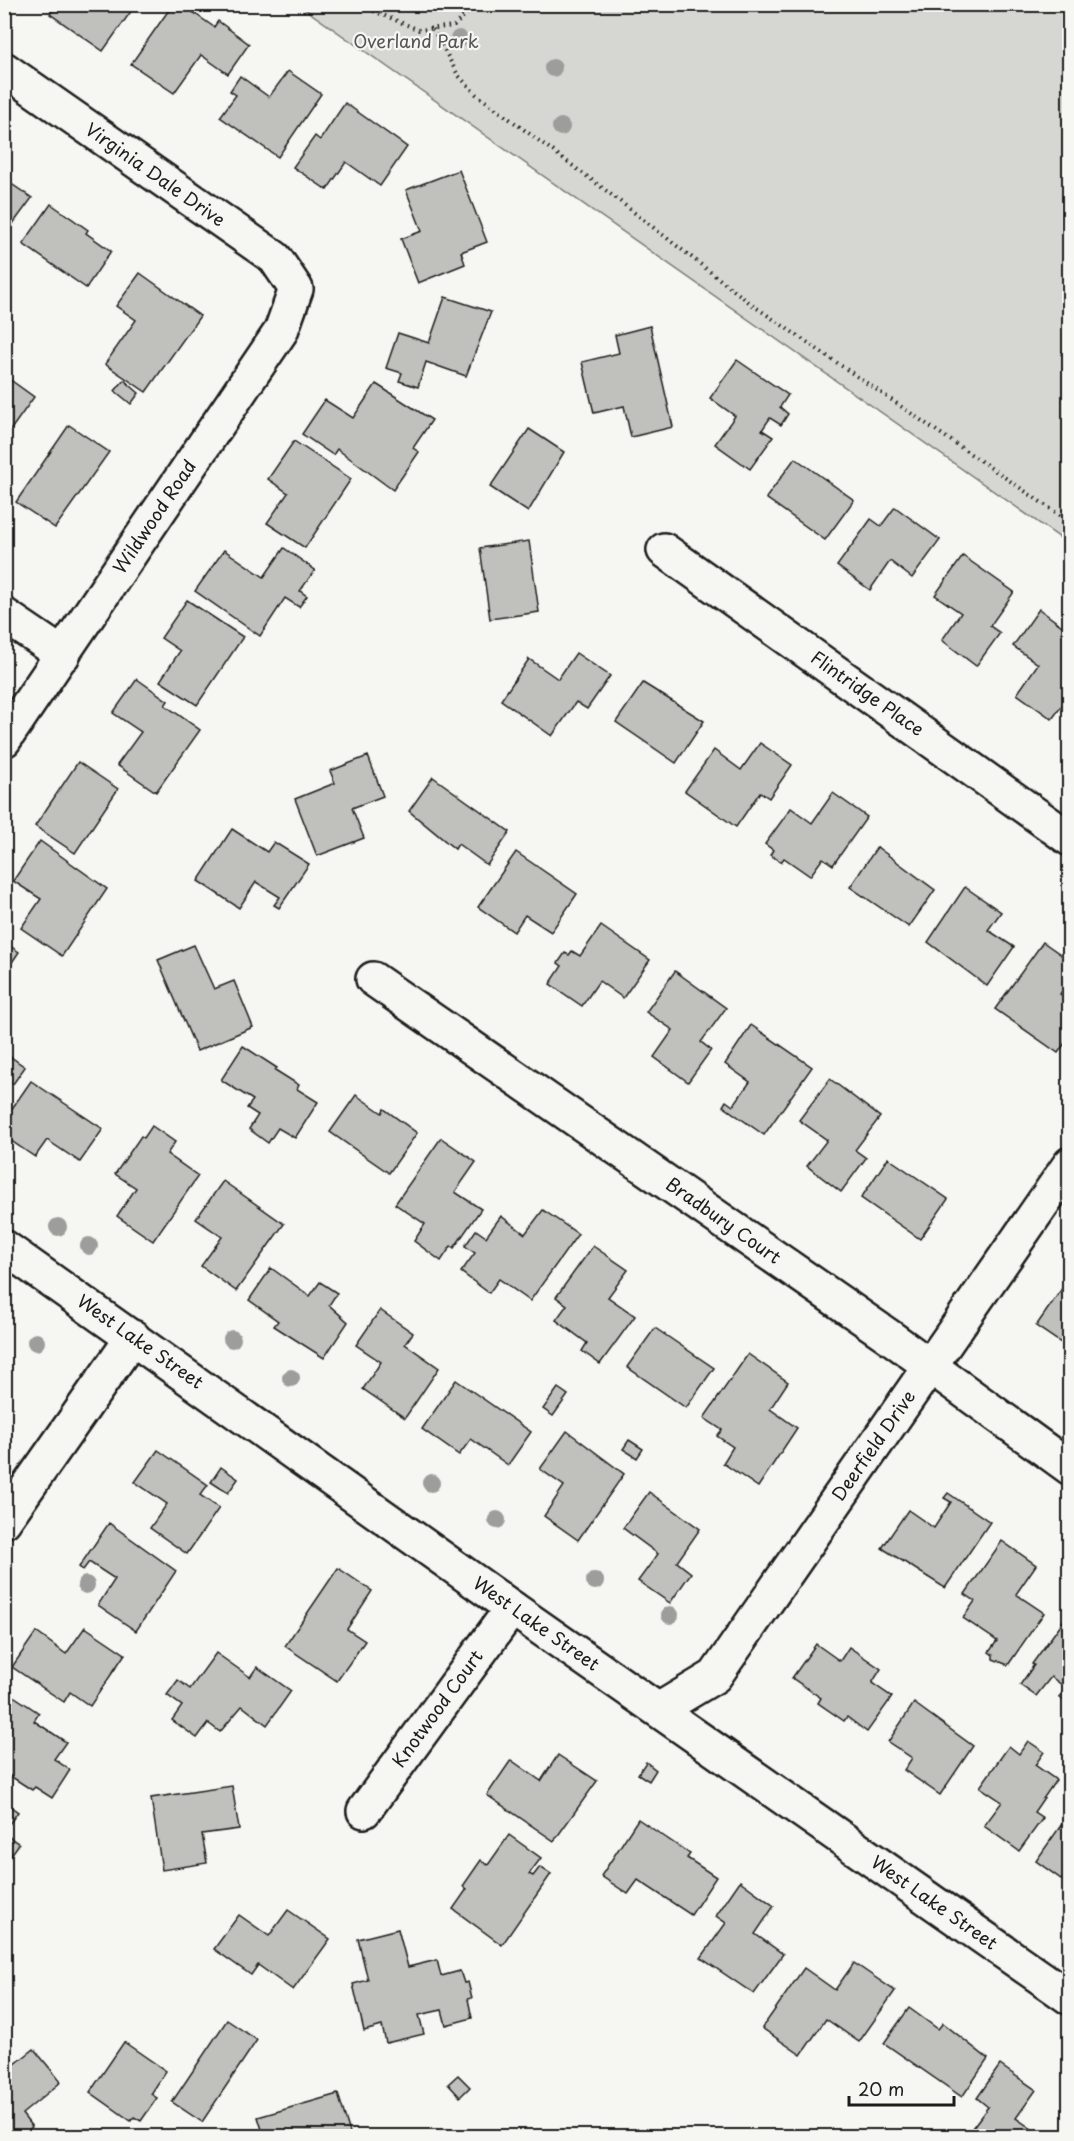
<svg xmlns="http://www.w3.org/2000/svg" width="1074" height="2141" font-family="'Playpen Sans',sans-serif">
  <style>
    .green { fill: #d6d6d2; stroke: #797977; stroke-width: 1.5 }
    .building { fill: #c0c0bd; stroke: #1c1c1c; stroke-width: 1.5 }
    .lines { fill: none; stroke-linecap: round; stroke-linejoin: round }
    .street-casing { stroke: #1c1c1c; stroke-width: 38 }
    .path { stroke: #1c1c1c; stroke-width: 4; stroke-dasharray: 1.5 4.5; stroke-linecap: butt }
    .street { stroke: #f6f6f2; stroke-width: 33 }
    .tree { fill: #9d9d9b }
    .labels { text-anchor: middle; stroke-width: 4.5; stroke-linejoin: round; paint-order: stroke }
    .park-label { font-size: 18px; fill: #545453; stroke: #f6f6f2 }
    .street-label { font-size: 18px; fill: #1c1c1c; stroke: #f6f6f2 }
  </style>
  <rect width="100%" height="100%" fill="#f6f6f2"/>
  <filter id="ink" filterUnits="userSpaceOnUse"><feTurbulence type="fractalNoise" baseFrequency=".0167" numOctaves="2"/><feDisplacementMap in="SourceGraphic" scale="12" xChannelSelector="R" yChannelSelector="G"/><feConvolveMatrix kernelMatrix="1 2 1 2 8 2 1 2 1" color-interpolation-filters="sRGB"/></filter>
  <g filter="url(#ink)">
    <path class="green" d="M 299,5 L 1069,5 L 1069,544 Z"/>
    <g class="building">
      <path d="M 57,4 L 124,4 L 132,10 L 103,51 L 50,14 Z"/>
      <path d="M 173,4 L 181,4 L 214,27 L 218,21 L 249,44 L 228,74 L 201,55 L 174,93 L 131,64 Z"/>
      <path d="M 288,71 L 321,94 L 278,157 L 220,117 L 236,95 L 230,91 L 240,76 L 269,97 Z"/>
      <path d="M 345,103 L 407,147 L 380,186 L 346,162 L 327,190 L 293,167 L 315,136 L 320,140 Z"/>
      <path d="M 459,170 L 487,242 L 461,252 L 465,264 L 418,283 L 401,239 L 422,231 L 406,190 Z"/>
      <path d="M 4,179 L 32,198 L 4,236 Z"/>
      <path d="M 51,204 L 88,230 L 86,233 L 111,251 L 86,288 L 23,244 Z"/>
      <path d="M 140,273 L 200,316 L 146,392 L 105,364 L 136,320 L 116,306 Z"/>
      <path d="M 445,297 L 491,312 L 466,376 L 426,362 L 418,387 L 399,381 L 402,373 L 386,368 L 398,333 L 429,343 Z"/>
      <path d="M 650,326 L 673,427 L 631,437 L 624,406 L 594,413 L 582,362 L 619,353 L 615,335 Z"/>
      <path d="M 737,360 L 788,395 L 780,407 L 788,414 L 781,425 L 770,418 L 762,430 L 773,437 L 750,469 L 715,444 L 735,416 L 710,398 Z"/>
      <path d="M 5,376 L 34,397 L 7,435 L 4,433 Z"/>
      <path d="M 124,380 L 139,393 L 131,404 L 115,391 Z"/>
      <path d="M 376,384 L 432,420 L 413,448 L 419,452 L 393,490 L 337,449 L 333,455 L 302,434 L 325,400 L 353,418 Z"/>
      <path d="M 69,425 L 109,452 L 55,528 L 16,502 Z"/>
      <path d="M 529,429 L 564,452 L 528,512 L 490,487 Z"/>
      <path d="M 294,441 L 351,479 L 305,548 L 267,523 L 288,493 L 268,479 Z"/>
      <path d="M 795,458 L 854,500 L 825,540 L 766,498 Z"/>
      <path d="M 895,507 L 940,540 L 912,578 L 890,561 L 870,590 L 837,566 L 871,519 L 881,526 Z"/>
      <path d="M 529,541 L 539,612 L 490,619 L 480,548 Z"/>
      <path d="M 284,548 L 315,570 L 300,591 L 307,596 L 299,607 L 285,598 L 260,636 L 195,591 L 224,550 L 264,577 Z"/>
      <path d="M 963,556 L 1014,592 L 990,626 L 1000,633 L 976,666 L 942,640 L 961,613 L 935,595 Z"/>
      <path d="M 187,600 L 243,637 L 197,705 L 160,681 L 180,651 L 161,638 Z"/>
      <path d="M 1039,609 L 1070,632 L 1070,695 L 1052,719 L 1017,694 L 1038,664 L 1013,646 Z"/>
      <path d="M 576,653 L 610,676 L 587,709 L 576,702 L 552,736 L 501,700 L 529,659 L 558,679 Z"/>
      <path d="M 137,679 L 168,701 L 165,705 L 200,730 L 156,792 L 117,765 L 141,732 L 113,713 Z"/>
      <path d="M 643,683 L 704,721 L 676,763 L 616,722 Z"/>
      <path d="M 760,743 L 792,765 L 769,798 L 760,792 L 736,827 L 685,791 L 714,750 L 741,770 Z"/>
      <path d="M 368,756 L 383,796 L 352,808 L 364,838 L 317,856 L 295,799 L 335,783 L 330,771 Z"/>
      <path d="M 78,762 L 118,789 L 75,853 L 35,826 Z"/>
      <path d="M 433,777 L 510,832 L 487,865 L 458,844 L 455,849 L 409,811 Z"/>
      <path d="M 833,793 L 867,817 L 833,865 L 823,858 L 810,876 L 784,858 L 781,862 L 770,855 L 773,850 L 765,844 L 791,808 L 812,823 Z"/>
      <path d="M 232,829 L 267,852 L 274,842 L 309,864 L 279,908 L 274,905 L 280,897 L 256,882 L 239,908 L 198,881 Z"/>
      <path d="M 40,841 L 107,889 L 62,956 L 21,928 L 41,899 L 13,881 Z"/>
      <path d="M 877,847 L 935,890 L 909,927 L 850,887 Z"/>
      <path d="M 516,852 L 577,894 L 551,932 L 525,915 L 514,932 L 478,907 Z"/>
      <path d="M 965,887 L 1001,912 L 988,930 L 1014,947 L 987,986 L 928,942 Z"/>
      <path d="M 601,926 L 650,960 L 623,998 L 599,981 L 582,1006 L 550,984 L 562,966 L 558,963 L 565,953 L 569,955 L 572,951 L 580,956 Z"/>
      <path d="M 4,942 L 19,952 L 4,974 Z"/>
      <path d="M 1043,942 L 1070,961 L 1070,980 L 1060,994 L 1070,1001 L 1070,1036 L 1058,1053 L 995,1009 Z"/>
      <path d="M 194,945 L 214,989 L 234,981 L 253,1027 L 197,1051 L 158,960 Z"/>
      <path d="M 675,971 L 726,1008 L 701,1042 L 711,1050 L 688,1082 L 654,1057 L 673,1030 L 646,1012 Z"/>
      <path d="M 751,1025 L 812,1067 L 764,1135 L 723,1106 L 726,1101 L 733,1106 L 750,1082 L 725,1064 Z"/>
      <path d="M 243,1046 L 277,1068 L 275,1070 L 299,1085 L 297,1089 L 318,1102 L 295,1138 L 278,1128 L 268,1143 L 249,1129 L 258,1115 L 247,1108 L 253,1100 L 221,1080 Z"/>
      <path d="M 11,1057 L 25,1067 L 13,1084 L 4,1078 L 4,1067 Z"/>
      <path d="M 830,1079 L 880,1117 L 855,1150 L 866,1158 L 841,1192 L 807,1166 L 827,1140 L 799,1120 Z"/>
      <path d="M 31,1081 L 103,1129 L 80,1162 L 47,1140 L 35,1157 L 4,1136 L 4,1120 Z"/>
      <path d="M 356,1095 L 382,1113 L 384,1109 L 417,1133 L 389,1173 L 330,1132 Z"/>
      <path d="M 152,1126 L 175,1142 L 167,1154 L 198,1176 L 153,1241 L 117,1216 L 136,1188 L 115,1174 L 141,1136 L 144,1138 Z"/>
      <path d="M 441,1138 L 476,1162 L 455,1192 L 481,1209 L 454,1248 L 451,1246 L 441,1261 L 414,1241 L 425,1224 L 395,1204 Z"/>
      <path d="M 888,1158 L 948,1199 L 920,1239 L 861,1198 Z"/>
      <path d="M 223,1181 L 284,1224 L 236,1291 L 201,1266 L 222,1237 L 196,1219 Z"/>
      <path d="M 543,1210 L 578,1234 L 530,1301 L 499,1279 L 489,1293 L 461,1272 L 475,1253 L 465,1246 L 476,1230 L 486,1237 L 501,1216 L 525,1234 Z"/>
      <path d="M 593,1246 L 628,1270 L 608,1297 L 635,1316 L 600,1364 L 582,1351 L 587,1343 L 556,1320 L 567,1305 L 556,1297 Z"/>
      <path d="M 271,1268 L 310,1296 L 320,1282 L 337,1293 L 329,1305 L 348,1322 L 324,1358 L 274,1326 L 278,1321 L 249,1300 Z"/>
      <path d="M 1070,1277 L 1070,1349 L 1036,1326 Z"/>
      <path d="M 380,1310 L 413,1333 L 405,1344 L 439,1368 L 405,1418 L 363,1389 L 381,1362 L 356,1345 Z"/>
      <path d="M 655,1328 L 714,1368 L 686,1408 L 627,1367 Z"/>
      <path d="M 748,1354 L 788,1382 L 770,1409 L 797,1428 L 758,1487 L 723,1463 L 733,1447 L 717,1436 L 722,1430 L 704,1418 Z"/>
      <path d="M 456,1380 L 531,1432 L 508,1465 L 471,1439 L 459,1455 L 422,1429 Z"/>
      <path d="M 558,1388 L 568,1395 L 553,1416 L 543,1409 Z"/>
      <path d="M 567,1431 L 624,1474 L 578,1540 L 544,1516 L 564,1486 L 540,1469 Z"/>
      <path d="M 629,1440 L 643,1449 L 637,1458 L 623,1449 Z"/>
      <path d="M 158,1450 L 208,1485 L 200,1495 L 219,1508 L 187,1554 L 150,1528 L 167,1504 L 135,1482 Z"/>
      <path d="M 221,1467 L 238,1479 L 228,1493 L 211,1482 Z"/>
      <path d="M 649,1492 L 700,1529 L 677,1562 L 691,1573 L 670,1603 L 638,1581 L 658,1554 L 623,1528 Z"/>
      <path d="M 948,1493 L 990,1522 L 945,1588 L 882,1548 L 908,1510 L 934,1528 L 951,1502 L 944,1498 Z"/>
      <path d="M 109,1523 L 176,1571 L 136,1631 L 98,1605 L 115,1579 L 89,1562 L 83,1570 L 79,1567 Z"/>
      <path d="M 1002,1541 L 1036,1565 L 1016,1594 L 1044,1613 L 1008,1665 L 993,1659 L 993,1655 L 989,1652 L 997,1641 L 963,1618 L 975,1601 L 965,1594 Z"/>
      <path d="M 338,1568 L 372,1591 L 347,1629 L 365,1641 L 337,1681 L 285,1646 Z"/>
      <path d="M 1069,1613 L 1070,1614 L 1070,1705 L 1059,1697 L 1066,1688 L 1051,1677 L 1036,1696 L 1020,1685 L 1034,1665 L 1032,1664 Z"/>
      <path d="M 85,1627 L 125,1654 L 90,1706 L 70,1692 L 64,1702 L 12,1667 L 36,1632 L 66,1654 Z"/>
      <path d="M 816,1644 L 840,1661 L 849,1647 L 881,1669 L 872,1683 L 892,1697 L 867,1732 L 847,1717 L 844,1721 L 818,1703 L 821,1698 L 792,1678 Z"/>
      <path d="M 216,1653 L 250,1677 L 257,1667 L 291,1691 L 267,1725 L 242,1706 L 220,1732 L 208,1723 L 197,1738 L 172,1720 L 182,1706 L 167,1695 L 178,1680 L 190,1689 Z"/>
      <path d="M 6,1691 L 39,1713 L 34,1721 L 66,1742 L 54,1759 L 70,1770 L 52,1798 L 35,1787 L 32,1790 L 4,1772 Z"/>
      <path d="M 914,1703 L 973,1746 L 940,1795 L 904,1770 L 912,1758 L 888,1742 Z"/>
      <path d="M 1028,1741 L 1044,1752 L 1035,1765 L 1056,1780 L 1034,1812 L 1043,1818 L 1019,1851 L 984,1826 L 1002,1802 L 980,1787 L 1009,1746 L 1019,1754 Z"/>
      <path d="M 558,1755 L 597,1781 L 554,1841 L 487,1795 L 511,1760 L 541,1781 Z"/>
      <path d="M 646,1762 L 656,1770 L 649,1781 L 638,1774 Z"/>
      <path d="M 232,1786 L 239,1829 L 202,1834 L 207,1863 L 162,1870 L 151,1798 Z"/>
      <path d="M 4,1802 L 18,1812 L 4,1831 Z"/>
      <path d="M 638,1819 L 690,1854 L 687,1858 L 716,1877 L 691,1915 L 638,1880 L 628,1894 L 601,1876 Z"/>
      <path d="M 1064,1821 L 1070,1825 L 1068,1884 L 1036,1861 Z"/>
      <path d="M 4,1833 L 19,1844 L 4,1865 Z"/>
      <path d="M 509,1835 L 541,1858 L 529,1874 L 533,1876 L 540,1867 L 551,1874 L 502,1945 L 453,1909 L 467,1889 L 463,1886 L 481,1860 L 488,1865 Z"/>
      <path d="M 740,1881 L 774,1906 L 755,1934 L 783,1954 L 754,1994 L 701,1958 L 726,1923 L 716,1916 Z"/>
      <path d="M 288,1910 L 330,1939 L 293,1990 L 258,1965 L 251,1975 L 214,1949 L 239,1915 L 269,1936 Z"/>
      <path d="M 398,1929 L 408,1967 L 437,1960 L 441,1976 L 460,1971 L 464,1983 L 468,1982 L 472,1998 L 468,1999 L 472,2018 L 446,2025 L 442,2010 L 419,2015 L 424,2034 L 386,2043 L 382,2026 L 364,2031 L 353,1984 L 368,1980 L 358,1939 Z"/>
      <path d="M 854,1963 L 895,1991 L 859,2042 L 826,2019 L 801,2055 L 762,2028 L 804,1968 L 835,1990 Z"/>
      <path d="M 909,2008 L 938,2029 L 943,2023 L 988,2059 L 962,2097 L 884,2043 Z"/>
      <path d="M 227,2020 L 257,2040 L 202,2122 L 172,2102 Z"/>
      <path d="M 124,2042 L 166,2071 L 151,2094 L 157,2098 L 141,2121 L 134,2117 L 131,2121 L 90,2092 Z"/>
      <path d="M 34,2049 L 61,2082 L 22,2114 L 32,2127 L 25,2133 L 28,2136 L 4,2136 L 4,2062 L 10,2068 Z"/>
      <path d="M 1000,2065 L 1036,2090 L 1016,2118 L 1042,2136 L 966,2136 L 988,2107 L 977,2098 Z"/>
      <path d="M 458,2075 L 470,2087 L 460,2097 L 448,2084 Z"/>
      <path d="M 338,2094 L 351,2136 L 264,2136 L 258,2117 Z"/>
    </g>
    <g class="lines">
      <defs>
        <g id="street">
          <path d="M 4,69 L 275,258 L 296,289 L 281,331 L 4,740"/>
          <path d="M 664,550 L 1070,839"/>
          <path d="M 4,615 L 63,655"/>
          <path d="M 373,979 L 890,1337 L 1070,1468"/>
          <path d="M 4,1247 L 512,1608 L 1070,1998"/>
          <path d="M 4,1521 L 133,1337"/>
          <path d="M 660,1709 L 715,1676 L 1070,1164"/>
          <path d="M 364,1811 L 512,1608"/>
        </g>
      </defs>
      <use href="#street" class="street-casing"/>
      <g class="path">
        <path d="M 357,4 L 419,30 L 454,26 L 476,4"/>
        <path d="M 433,29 L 458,75 L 476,94 L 604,189 L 754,306 L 1070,522"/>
      </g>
      <use href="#street" class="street"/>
    </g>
    <g class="tree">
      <circle cx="459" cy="39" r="9"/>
      <circle cx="553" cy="68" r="9"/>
      <circle cx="561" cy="127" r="9"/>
      <circle cx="58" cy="1227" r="9"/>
      <circle cx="89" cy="1246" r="9"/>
      <circle cx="232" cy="1339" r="9"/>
      <circle cx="36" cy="1342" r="9"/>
      <circle cx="291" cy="1378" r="9"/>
      <circle cx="431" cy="1483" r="9"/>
      <circle cx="497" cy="1520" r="9"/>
      <circle cx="595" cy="1581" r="9"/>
      <circle cx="86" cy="1585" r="9"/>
      <circle cx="670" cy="1615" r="9"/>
    </g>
  </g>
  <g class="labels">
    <g class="park-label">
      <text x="416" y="48">Overland Park</text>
    </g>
    <g class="street-label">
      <text transform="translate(155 175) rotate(35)" y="6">Virginia Dale Drive</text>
      <text transform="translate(155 517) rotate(-56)" y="6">Wildwood Road</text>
      <text transform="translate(867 694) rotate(35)" y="6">Flintridge Place</text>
      <text transform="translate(723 1221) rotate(35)" y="6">Bradbury Court</text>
      <text transform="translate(140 1342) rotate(35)" y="6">West Lake Street</text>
      <text transform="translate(874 1446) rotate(-55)" y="6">Deerfield Drive</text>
      <text transform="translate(536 1624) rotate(35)" y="6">West Lake Street</text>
      <text transform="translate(438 1709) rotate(-54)" y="6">Knotwood Court</text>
      <text transform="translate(934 1903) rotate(35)" y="6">West Lake Street</text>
    </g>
  </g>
  <rect width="1074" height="2141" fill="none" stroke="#f6f6f2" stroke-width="24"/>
  <rect x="12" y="12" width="1050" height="2117" fill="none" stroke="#1c1c1c" stroke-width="2" filter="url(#ink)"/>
  <path d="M849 2096v9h105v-9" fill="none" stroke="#1c1c1c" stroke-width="3"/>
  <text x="858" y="2096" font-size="18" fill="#1c1c1c" stroke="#f6f6f2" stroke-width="4.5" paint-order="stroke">20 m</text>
</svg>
